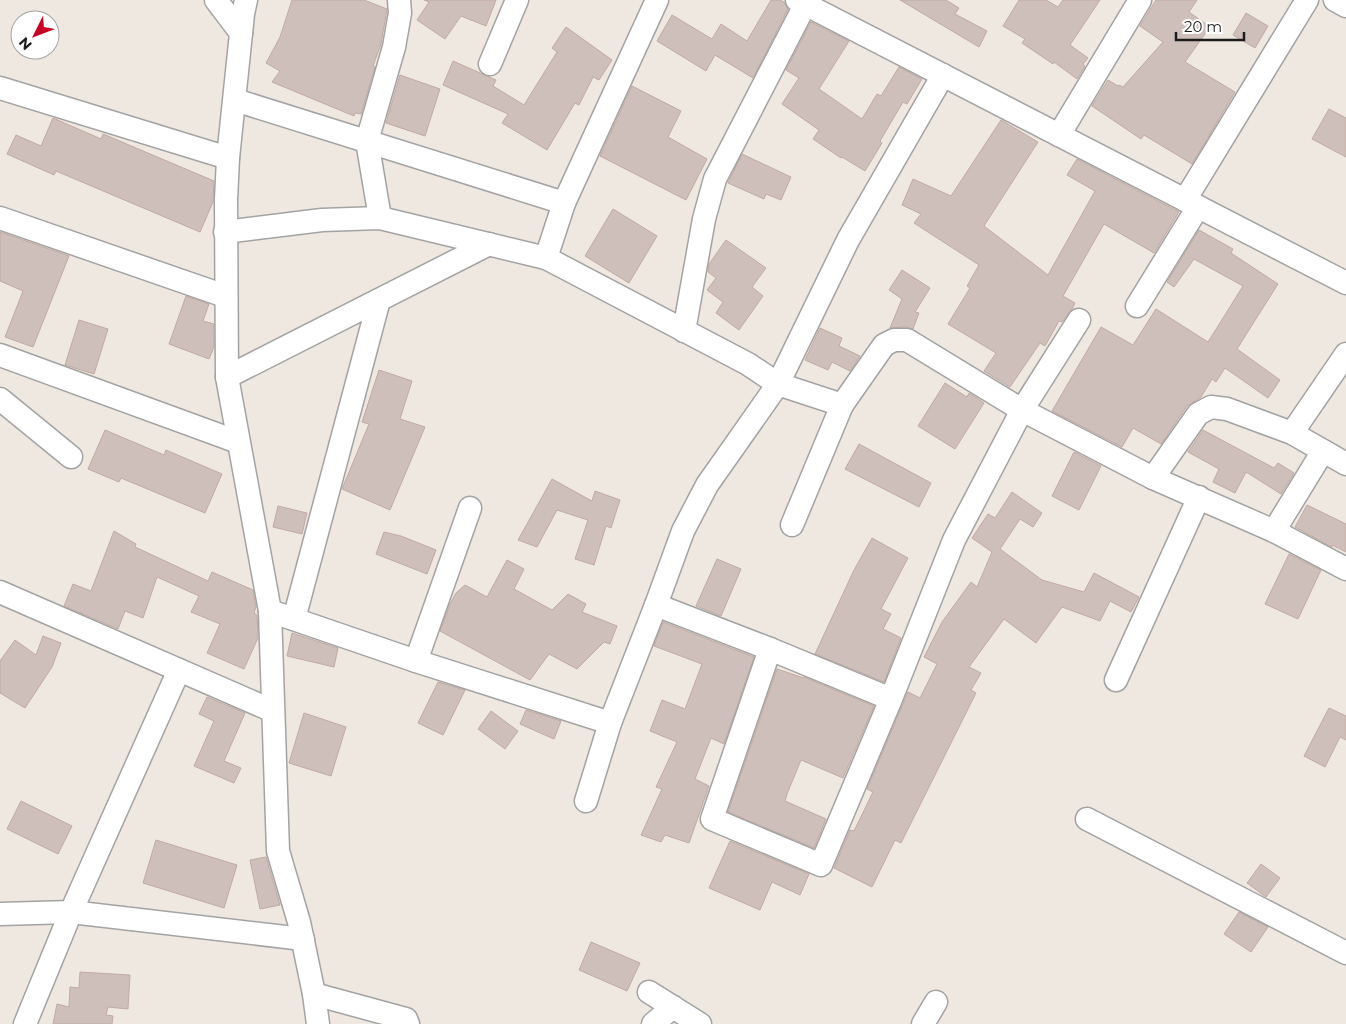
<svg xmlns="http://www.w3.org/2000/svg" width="1346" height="1024" font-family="Montserrat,sans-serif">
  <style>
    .building { fill: #cfbfba; stroke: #c1aaa2 }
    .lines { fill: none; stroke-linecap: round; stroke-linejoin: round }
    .minor-casing { stroke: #a3a3a3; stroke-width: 25 }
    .minor { stroke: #fff; stroke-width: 22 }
  </style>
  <rect width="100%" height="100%" fill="#efe8e1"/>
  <g class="building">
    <path d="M 292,0 L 364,0 L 387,9 L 381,44 L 373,66 L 375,67 L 361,114 L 355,113 L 354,116 L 272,82 L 280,71 L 266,63 L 280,37 Z"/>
    <path d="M 424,0 L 496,0 L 486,26 L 461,16 L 445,39 L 417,20 L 429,2 Z"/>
    <path d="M 771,0 L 780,0 L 784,2 L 788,9 L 753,78 L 715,55 L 706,71 L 657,41 L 672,15 L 712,39 L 721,24 L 747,41 Z"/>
    <path d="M 900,0 L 946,0 L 959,8 L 955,14 L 987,31 L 979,47 Z"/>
    <path d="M 1019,0 L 1046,0 L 1058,7 L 1063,0 L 1100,0 L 1070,45 L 1088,58 L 1083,64 L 1085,66 L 1077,79 L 1054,62 L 1053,64 L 1022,43 L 1025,39 L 1003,26 Z"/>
    <path d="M 1156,0 L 1197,0 L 1189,12 L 1210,27 L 1185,62 L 1235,92 L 1192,164 L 1144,135 L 1141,139 L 1092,106 L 1108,80 L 1118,86 L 1119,85 L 1123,87 L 1163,42 L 1140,26 Z"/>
    <path d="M 1246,13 L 1268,26 L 1255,48 L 1233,35 Z"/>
    <path d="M 811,22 L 849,41 L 819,89 L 862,119 L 877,94 L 881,96 L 899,67 L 922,79 L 907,104 L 903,102 L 880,141 L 882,143 L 865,171 L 842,157 L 841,158 L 813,139 L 819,130 L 782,104 L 799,78 L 786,70 Z"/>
    <path d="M 566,27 L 612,60 L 599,80 L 593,77 L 579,105 L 575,103 L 547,150 L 502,123 L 508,114 L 443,85 L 453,61 L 496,80 L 493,86 L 524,105 L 557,52 L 552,48 Z"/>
    <path d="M 400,75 L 440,89 L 425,136 L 386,123 Z"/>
    <path d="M 632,86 L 681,111 L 668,137 L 707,159 L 686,200 L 600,156 Z"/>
    <path d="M 1329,109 L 1346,118 L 1346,157 L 1312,139 Z"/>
    <path d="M 53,118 L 101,139 L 103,134 L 214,181 L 213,202 L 200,232 L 56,171 L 54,175 L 7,154 L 16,135 L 41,146 Z"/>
    <path d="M 1001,120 L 1038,142 L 984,226 L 1048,275 L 1095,191 L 1067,175 L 1077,159 L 1179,212 L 1154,253 L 1104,224 L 1063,296 L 1075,303 L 1072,309 L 1062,322 L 1059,321 L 1045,346 L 1040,343 L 1010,387 L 984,371 L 996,353 L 948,324 L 970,288 L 967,286 L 979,265 L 914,223 L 921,214 L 902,205 L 913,179 L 951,196 Z"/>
    <path d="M 742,154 L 791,177 L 781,200 L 766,194 L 764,199 L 728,183 Z"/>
    <path d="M 613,209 L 657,236 L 629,283 L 585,256 Z"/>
    <path d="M 1199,230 L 1233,249 L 1231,253 L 1278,284 L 1237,349 L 1280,380 L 1268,398 L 1225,368 L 1216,382 L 1212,379 L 1201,397 L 1187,406 L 1161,444 L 1133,428 L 1122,447 L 1052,411 L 1101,327 L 1133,345 L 1156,309 L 1208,342 L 1243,286 L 1194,259 L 1174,287 L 1167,282 Z"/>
    <path d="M 0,232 L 69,256 L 33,347 L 5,337 L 23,291 L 0,281 Z"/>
    <path d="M 726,240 L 766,268 L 752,287 L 763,296 L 739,330 L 716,313 L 723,302 L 707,290 L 716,278 L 708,272 L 709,264 Z"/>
    <path d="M 902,270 L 930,288 L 915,312 L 919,313 L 913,329 L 905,327 L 890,328 L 902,299 L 889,290 Z"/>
    <path d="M 186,296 L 209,304 L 203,321 L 214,324 L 214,347 L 209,359 L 169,344 Z"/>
    <path d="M 79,320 L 108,329 L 94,374 L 65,365 Z"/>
    <path d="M 820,328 L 842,338 L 839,346 L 860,356 L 850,371 L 832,362 L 828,370 L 805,360 Z"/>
    <path d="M 379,370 L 412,381 L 400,419 L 425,427 L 390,510 L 342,489 L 369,424 L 362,422 Z"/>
    <path d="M 945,383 L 967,397 L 969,393 L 984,403 L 955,449 L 918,426 Z"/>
    <path d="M 105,430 L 164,455 L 166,450 L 222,474 L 205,513 L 121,478 L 119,482 L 88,469 Z"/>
    <path d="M 1203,430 L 1274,468 L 1278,463 L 1294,473 L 1281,494 L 1246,472 L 1235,493 L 1213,482 L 1219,469 L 1188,452 Z"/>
    <path d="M 859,444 L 931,483 L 919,507 L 845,469 Z"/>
    <path d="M 1074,452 L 1101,466 L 1079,510 L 1052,496 Z"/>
    <path d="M 552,479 L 592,501 L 595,491 L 620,500 L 611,528 L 606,526 L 594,565 L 575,559 L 588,520 L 557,510 L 537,547 L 518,540 Z"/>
    <path d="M 1012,492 L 1042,513 L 1033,527 L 1020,519 L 1000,549 L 1042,580 L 1084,592 L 1094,573 L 1139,597 L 1131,612 L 1110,601 L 1100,621 L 1062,607 L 1036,643 L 1004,619 L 969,667 L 981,673 L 971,690 L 976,693 L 901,843 L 895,840 L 872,887 L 834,868 L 850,830 L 854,831 L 873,792 L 867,789 L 908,692 L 920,698 L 937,664 L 924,657 L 942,622 L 971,582 L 977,587 L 992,552 L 972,538 L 988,514 L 995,518 Z"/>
    <path d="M 1307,505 L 1346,524 L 1346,552 L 1332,545 L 1332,547 L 1295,527 Z"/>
    <path d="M 278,506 L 307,513 L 302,534 L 273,527 Z"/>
    <path d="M 114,531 L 136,544 L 135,547 L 208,581 L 212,572 L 253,590 L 256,607 L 254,613 L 257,615 L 258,638 L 244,669 L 207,653 L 220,624 L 191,612 L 199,596 L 157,577 L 143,618 L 125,611 L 118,629 L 64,606 L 73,584 L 91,591 Z"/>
    <path d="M 384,532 L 401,536 L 436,550 L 427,574 L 376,554 Z"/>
    <path d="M 872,538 L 908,558 L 881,609 L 891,614 L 883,629 L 901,638 L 884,682 L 815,654 L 854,570 Z"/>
    <path d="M 1289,554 L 1321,570 L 1298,619 L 1265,604 Z"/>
    <path d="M 717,559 L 741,569 L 721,616 L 696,606 Z"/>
    <path d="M 507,560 L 524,569 L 514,589 L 552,610 L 568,594 L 586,604 L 582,612 L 617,626 L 610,644 L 604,642 L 577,669 L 549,654 L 530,680 L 440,631 L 450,604 L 456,593 L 465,585 L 487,597 Z"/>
    <path d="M 663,622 L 754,657 L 724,744 L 711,738 L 695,779 L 709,786 L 689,843 L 665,835 L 661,842 L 641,835 L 662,789 L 656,787 L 677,742 L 650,731 L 662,700 L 685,709 L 702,664 L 654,646 Z"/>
    <path d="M 292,633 L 338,648 L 334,667 L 287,656 Z"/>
    <path d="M 43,636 L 61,643 L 52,667 L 25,708 L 0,693 L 0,661 L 15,640 L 36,655 Z"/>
    <path d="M 777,669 L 804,678 L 804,677 L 874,706 L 843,778 L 801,760 L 787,794 L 785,801 L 826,819 L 814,848 L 728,812 Z"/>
    <path d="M 438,682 L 465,690 L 443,735 L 418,723 Z"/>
    <path d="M 207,697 L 245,713 L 224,761 L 241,768 L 234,783 L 194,766 L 214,721 L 199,714 Z"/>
    <path d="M 1329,708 L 1346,716 L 1346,740 L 1340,737 L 1325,767 L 1304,756 Z"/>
    <path d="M 526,710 L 561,721 L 554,739 L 520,724 Z"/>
    <path d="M 491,711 L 518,731 L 505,749 L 478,729 Z"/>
    <path d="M 304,713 L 346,727 L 331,776 L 289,763 Z"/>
    <path d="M 21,801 L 72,826 L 58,854 L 7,829 Z"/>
    <path d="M 156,840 L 237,865 L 224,908 L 143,883 Z"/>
    <path d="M 730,841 L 809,874 L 800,895 L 772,882 L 760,910 L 709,888 Z"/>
    <path d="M 266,857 L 280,905 L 260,909 L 250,860 Z"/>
    <path d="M 1261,864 L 1280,878 L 1266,897 L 1247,883 Z"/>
    <path d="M 1239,912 L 1268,927 L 1251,952 L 1224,934 Z"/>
    <path d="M 591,942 L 640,963 L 627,991 L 579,970 Z"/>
    <path d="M 80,972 L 130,975 L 128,1009 L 108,1007 L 106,1015 L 113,1016 L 112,1024 L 53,1024 L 57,1004 L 69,1007 L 70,987 L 79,988 Z"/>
  </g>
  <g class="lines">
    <defs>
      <g id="minor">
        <path d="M 216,0 L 241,33"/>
        <path d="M 246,0 L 243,14 L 228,158 L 226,200 L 227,377 L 270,611 L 416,661 L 610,723 L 656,605"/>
        <path d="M 797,0 L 1346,283"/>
        <path d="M 1335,0 L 1346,6"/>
        <path d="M 490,64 L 517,0"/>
        <path d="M 0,88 L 228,158"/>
        <path d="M 235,100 L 564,203 L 657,0"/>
        <path d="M 1059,135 L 1140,0"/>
        <path d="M 1185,200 L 1307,0"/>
        <path d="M 564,203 L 546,258 L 748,364 L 778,384 L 848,240 L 943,75"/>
        <path d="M 0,218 L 225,296"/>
        <path d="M 380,218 L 367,141 L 394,47 L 400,13 L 399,0"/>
        <path d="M 225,232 L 322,220 L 380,218 L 546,258"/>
        <path d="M 1137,306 L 1198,207"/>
        <path d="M 684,331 L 704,219 L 715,179 L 805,5"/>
        <path d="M 0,355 L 238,442"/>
        <path d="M 227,377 L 489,244"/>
        <path d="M 0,399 L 71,457"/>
        <path d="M 1292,433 L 1346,354"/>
        <path d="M 1153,478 L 1198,414 L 1211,407 L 1227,409 L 1292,433 L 1346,464"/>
        <path d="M 792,525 L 842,405 L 884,345 L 894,340 L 907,340 L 1022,410 L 1153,478 L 1274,531 L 1346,569"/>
        <path d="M 1274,531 L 1323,451"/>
        <path d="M 0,592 L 273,711"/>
        <path d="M 270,611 L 278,851 L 299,922 L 314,994 L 406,1019 L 408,1024"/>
        <path d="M 294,619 L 379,300"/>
        <path d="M 770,649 L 656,605 L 683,531 L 707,485 L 778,384 L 842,405"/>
        <path d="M 416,661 L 470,508"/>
        <path d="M 1116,680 L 1199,497"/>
        <path d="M 891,699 L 770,649 L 712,819 L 821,865 L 891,699 L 954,540 L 1022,410 L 1079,320"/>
        <path d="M 586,801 L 610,723"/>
        <path d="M 1087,819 L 1346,953"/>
        <path d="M 0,914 L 71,912 L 179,670"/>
        <path d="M 649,992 L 700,1024"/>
        <path d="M 314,994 L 318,1024"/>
        <path d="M 25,1024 L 71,912 L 303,939"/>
        <path d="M 653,1024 L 673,1007"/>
        <path d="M 923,1024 L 936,1002"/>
      </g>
    </defs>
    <use href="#minor" class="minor-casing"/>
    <use href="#minor" class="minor"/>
  </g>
  <g transform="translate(35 35) rotate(228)"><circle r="24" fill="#ffffff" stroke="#a4a4a4"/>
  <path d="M0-4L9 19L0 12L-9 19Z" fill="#c90023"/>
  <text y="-8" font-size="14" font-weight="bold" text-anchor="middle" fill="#1c1c1c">N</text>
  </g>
  <path d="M1176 32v8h68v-8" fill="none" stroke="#1c1c1c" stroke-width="2.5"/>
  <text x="1184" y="32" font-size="15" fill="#1c1c1c" stroke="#ffffff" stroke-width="4" paint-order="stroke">20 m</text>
</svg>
